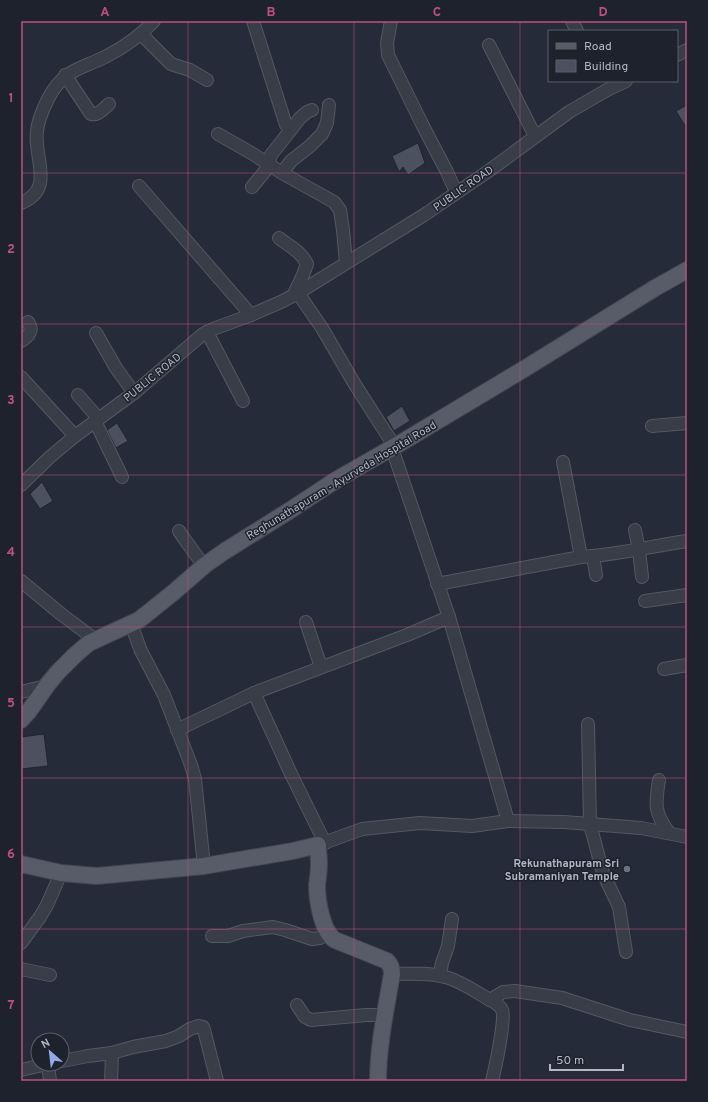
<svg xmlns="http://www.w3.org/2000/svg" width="708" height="1102" font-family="Overpass,sans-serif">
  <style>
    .building { fill: #4c5160; stroke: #20242f }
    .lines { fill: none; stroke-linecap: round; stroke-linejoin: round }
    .minor-casing { stroke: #545863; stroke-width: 14 }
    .major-casing { stroke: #424651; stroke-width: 18 }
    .minor { stroke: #383d48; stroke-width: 12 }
    .major { stroke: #575c68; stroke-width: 16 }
    .grid { fill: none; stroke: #bd5080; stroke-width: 1; stroke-opacity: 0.55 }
    .worship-dot { fill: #6b7280; stroke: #1e222d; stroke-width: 1.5 }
    .labels { text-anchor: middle; stroke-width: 3; stroke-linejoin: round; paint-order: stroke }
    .street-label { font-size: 11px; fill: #b4b8c4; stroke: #1e222d }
    .poi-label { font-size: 11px; font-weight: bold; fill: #b4b8c4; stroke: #1e222d; text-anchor: end }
    .neatline { fill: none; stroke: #bd5080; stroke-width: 1.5 }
    .grid-label { font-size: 13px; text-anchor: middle; font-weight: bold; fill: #bd5080 }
  </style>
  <rect width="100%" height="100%" fill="#252b38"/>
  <g class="building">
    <path d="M 687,105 L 687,129 L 676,111 Z"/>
    <path d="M 418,143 L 425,163 L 408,175 L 403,167 L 399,172 L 392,156 Z"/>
    <path d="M 402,406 L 410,421 L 394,431 L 386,417 Z"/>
    <path d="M 117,423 L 128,441 L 116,448 L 107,430 Z"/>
    <path d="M 42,482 L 53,501 L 40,509 L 30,494 Z"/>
    <path d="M 44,734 L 48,766 L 21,769 L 21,737 Z"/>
  </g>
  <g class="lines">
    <defs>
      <g id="minor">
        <path d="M 253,21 L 286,125"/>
        <path d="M 391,21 L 387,43 L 388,55 L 422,124 L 447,172 L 456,192"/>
        <path d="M 572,21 L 577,31"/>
        <path d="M 141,34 L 171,64 L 190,70 L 207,80"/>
        <path d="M 489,45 L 535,136"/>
        <path d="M 677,55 L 687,50"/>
        <path d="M 65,75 L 91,114 C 98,116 104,108 109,104"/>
        <path d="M 218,134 L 253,154 L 282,173 L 334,202 L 340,210 L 343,230 L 346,263"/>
        <path d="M 268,164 L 271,155 L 300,118 L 307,112 L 312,110"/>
        <path d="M 282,173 L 291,161 L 310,146 L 322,134 L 327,123 L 329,105"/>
        <path d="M 139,186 L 251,315"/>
        <path d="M 252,187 L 270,165"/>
        <path d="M 21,203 C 56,189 33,157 37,131 C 38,120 43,109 48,99 C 63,70 78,70 105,57 C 123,48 140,36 154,21"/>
        <path d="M 279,238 C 289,246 301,251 307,264 L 303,275 L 293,296"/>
        <path d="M 298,293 L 322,328 L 354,383 L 395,447"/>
        <path d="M 207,332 L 243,401"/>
        <path d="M 96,333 L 116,368 L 134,393"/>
        <path d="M 21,341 C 29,336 34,330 28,322"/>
        <path d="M 21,377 L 75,436"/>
        <path d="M 78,395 L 98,418"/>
        <path d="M 95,421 L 122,477"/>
        <path d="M 652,426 L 687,423"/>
        <path d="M 392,448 L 449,617 L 508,821"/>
        <path d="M 563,462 L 581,557"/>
        <path d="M 21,485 L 50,457 L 75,436 L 134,393 L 203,334 L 213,329 L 251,315 L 283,301 L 298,293 L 424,215 L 490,170 L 569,112 L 607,90 L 626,81"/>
        <path d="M 635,530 L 639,550 L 642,577"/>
        <path d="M 179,531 L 183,537 L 204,566"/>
        <path d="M 593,556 L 596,575"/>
        <path d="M 21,581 L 61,614 L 89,635 L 94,640"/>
        <path d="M 437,584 L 581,557 C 617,555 652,546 687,541"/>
        <path d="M 645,601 L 687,595"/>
        <path d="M 306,622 L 321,667"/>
        <path d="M 131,624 L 141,651 L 164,695 L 191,765 L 195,779 L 204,866"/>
        <path d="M 664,669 L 687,665"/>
        <path d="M 21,692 L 46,686"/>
        <path d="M 254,693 L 291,774 L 325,843"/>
        <path d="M 588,724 L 590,824 L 603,873 L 619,907 L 626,952"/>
        <path d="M 177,730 L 254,693 L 407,635 L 449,617"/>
        <path d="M 659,780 C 655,805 654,812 669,833"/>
        <path d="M 318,845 L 362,829 L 420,823 L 472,826 L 508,821 L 564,822 L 641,828 L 687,837"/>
        <path d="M 212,936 L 228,936 L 243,931 L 273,927 L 285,930 L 312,939 L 320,938 L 327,933"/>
        <path d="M 21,943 L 40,917 L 47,905 L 61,873"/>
        <path d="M 21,969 L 50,975"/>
        <path d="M 392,974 C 409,974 428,972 445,977 C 461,981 476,992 490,1000"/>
        <path d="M 440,975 L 442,963 L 448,946 L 452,919"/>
        <path d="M 297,1005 L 305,1017 L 311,1020 L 366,1015 L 385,1015"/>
        <path d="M 62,1061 L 88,1056 L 112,1053 L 133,1047 L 166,1041 L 179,1036 L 190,1029 L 199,1026 L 203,1027 L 204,1030 L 217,1081"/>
        <path d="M 48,1064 L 50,1081"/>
        <path d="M 21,1070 L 47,1064"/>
        <path d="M 111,1081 L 112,1053"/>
        <path d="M 492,1081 C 495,1069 506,1018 502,1010 C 500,1005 494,1002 490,1000 L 503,992 L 515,991 L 562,998 L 630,1020 L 687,1032"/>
      </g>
      <g id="major">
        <path d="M 21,720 L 29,711 L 48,684 L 58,672 L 75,655 L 89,643 L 139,620 L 174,592 L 205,565 L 225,551 L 292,509 L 336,480 L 404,441 L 524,369 L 655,288 L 687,270"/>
        <path d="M 21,864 L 61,873 L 97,876 L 204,866 L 293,851 L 318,845 C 318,851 319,857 319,864 C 319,871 318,878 317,885 C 317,900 322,932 335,940 L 387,961 C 391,965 392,969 392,974 C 386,1008 378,1047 378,1081"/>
      </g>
    </defs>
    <use href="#minor" class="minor-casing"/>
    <use href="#major" class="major-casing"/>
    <use href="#minor" class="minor"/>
    <use href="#major" class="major"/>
  </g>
  <path class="grid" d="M 188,21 L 188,1081M 354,21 L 354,1081M 520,21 L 520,1081M 21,173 L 687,173M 21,324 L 687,324M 21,475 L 687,475M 21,627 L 687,627M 21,778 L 687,778M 21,929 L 687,929"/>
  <circle class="worship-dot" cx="627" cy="869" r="4"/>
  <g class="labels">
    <g class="street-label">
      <text transform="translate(463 188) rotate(-35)" y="4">PUBLIC ROAD</text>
      <text transform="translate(152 377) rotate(-39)" y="4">PUBLIC ROAD</text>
      <text transform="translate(341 480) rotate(-31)" y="4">Reghunathapuram - Ayurveda Hospital Road</text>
    </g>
    <g class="poi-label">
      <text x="619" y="867">Rekunathapuram Sri<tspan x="619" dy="13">Subramaniyan Temple</tspan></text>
    </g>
  </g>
  <rect width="708" height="1102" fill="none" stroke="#1e222d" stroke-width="44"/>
  <rect x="548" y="30" width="130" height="52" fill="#1e222d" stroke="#5a5e69"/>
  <rect x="556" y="43" width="20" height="6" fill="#575c68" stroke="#5a5e69"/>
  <text x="584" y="50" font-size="12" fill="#b4b8c4">Road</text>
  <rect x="556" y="60" width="20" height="12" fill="#4c5160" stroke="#5a5e69"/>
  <text x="584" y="70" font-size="12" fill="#b4b8c4">Building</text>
  <g transform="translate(50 1052) rotate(332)"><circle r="19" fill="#1e222d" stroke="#5a5e69"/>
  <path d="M0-3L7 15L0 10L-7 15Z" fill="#93aae9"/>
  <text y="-6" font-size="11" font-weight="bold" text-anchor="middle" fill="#b4b8c4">N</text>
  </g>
  <path d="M550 1064v6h73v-6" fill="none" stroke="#b4b8c4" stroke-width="2"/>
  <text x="556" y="1064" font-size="12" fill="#b4b8c4" stroke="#1e222d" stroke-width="3" paint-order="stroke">50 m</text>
  <rect x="22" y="22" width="664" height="1058" class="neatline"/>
  <g class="grid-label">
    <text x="105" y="16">A</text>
    <text x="271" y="16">B</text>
    <text x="437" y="16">C</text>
    <text x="603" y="16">D</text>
    <text x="11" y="102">1</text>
    <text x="11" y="253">2</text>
    <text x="11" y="404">3</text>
    <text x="11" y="556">4</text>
    <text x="11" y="707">5</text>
    <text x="11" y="858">6</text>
    <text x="11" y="1009">7</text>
  </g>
</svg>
